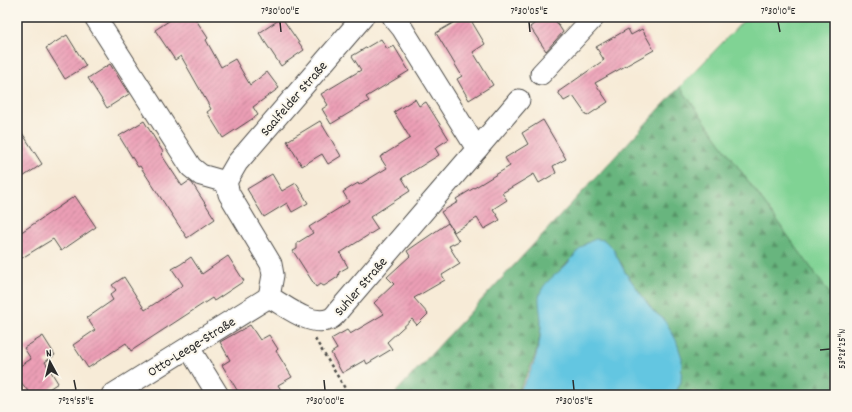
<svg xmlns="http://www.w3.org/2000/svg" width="852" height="412" font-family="Dekko,sans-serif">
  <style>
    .grass { fill: #80d394; stroke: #567f60 }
    .forest { fill: url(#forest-firs); stroke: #4a7054 }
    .water { fill: #63c6e1; stroke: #477886 }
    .building { fill: url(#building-hatch) }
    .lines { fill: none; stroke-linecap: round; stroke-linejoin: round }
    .minor-casing { stroke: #4a4845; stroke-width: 23 }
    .path { stroke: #4a4845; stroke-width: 2.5; stroke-dasharray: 3 3; stroke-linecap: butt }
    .minor { stroke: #fff; stroke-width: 21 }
    .ticks { fill: none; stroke: #2b2b2b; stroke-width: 1.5 }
    .labels { text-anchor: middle; stroke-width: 4; stroke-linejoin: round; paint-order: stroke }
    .street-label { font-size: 14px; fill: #2b2b2b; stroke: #fbf7ec }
    .neatline { fill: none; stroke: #2b2b2b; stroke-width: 1.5 }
    .ticks-label { font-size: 10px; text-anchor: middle; fill: #2b2b2b }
  </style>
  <defs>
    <pattern id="forest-firs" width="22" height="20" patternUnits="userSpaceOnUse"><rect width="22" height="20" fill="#68b57e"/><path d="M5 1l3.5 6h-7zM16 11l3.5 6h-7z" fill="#569367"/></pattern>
    <pattern id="building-hatch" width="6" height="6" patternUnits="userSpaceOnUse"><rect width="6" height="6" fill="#ec9fb6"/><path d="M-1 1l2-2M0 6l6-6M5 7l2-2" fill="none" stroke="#bf8294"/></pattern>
  </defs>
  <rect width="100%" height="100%" fill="#fbf7ec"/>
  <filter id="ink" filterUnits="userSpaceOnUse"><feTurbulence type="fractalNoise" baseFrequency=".025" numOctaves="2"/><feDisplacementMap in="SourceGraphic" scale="8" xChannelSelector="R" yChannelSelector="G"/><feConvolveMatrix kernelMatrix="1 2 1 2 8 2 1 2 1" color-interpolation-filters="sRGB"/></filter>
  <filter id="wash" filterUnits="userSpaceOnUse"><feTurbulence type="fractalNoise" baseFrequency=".012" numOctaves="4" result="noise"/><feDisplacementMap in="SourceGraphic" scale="16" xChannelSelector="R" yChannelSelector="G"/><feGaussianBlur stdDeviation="0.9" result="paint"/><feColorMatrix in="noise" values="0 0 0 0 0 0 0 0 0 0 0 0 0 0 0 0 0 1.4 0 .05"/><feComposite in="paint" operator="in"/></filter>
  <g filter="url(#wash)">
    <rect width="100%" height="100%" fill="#f7ebd7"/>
    <path class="grass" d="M 747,17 L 835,17 L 835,301 L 680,87 Z"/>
    <path class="forest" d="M 680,87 L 835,301 L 835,395 L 702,395 L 694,391 L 687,395 L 679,395 L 676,390 L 681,382 L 665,320 L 653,311 L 625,272 L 613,249 L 586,243 L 541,291 C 538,302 542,313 541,325 C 540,350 529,373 516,394 L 398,395 L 396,392 Z"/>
    <path class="water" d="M 596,239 L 604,240 L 613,249 L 625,272 L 653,311 L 665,320 L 676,340 L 682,358 L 681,382 L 677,390 L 679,395 L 515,395 C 531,379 541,347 541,324 C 542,314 536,300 541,291 C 546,280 559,273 567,264 C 577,253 581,244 596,239 Z"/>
    <g id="blocks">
      <g class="building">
        <path d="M 175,17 L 194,17 L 208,38 L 206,40 L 221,67 L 235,59 L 250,85 L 267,72 L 279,88 L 253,107 L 258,115 L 223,138 L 207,112 L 211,109 L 181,56 L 175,60 L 155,30 Z"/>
        <path d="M 463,17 L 469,17 L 485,44 L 473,52 L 493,85 L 469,100 L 457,79 L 462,76 L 436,33 Z"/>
        <path d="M 543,17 L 553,17 L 563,32 L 546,51 L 530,27 Z"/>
        <path d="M 282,18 L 304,50 L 281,66 L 259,33 Z"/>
        <path d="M 628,29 L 631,35 L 642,29 L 654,50 L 595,83 L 608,102 L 587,116 L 573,96 L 564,101 L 558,92 L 604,60 L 596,47 Z"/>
        <path d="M 67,35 L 86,66 L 65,79 L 46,48 Z"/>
        <path d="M 381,39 L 387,49 L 394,46 L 409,71 L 366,97 L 369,101 L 331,124 L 322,109 L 328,105 L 321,94 L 361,70 L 352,56 Z"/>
        <path d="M 110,64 L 129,94 L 107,108 L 88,78 Z"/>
        <path d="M 415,99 L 419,106 L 426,102 L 449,139 L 435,148 L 439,155 L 402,178 L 410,191 L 370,217 L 378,229 L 340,253 L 348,267 L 339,272 L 338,277 L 324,286 L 320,284 L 316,287 L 293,251 L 297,249 L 297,243 L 313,233 L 309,227 L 349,202 L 343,192 L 358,183 L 359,185 L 387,168 L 380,157 L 410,138 L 394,112 Z"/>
        <path d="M 543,120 L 566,159 L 553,166 L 556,173 L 539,183 L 534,174 L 502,193 L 507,200 L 493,209 L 500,220 L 484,229 L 477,218 L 454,232 L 441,212 L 458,202 L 456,199 L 510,166 L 505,158 L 528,144 L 522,133 Z"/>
        <path d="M 144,121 L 163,152 L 161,154 L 182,186 L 189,181 L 192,183 L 215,219 L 187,238 L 140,166 L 138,167 L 119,136 Z"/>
        <path d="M 320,121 L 341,156 L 328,164 L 322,154 L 302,166 L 287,141 Z"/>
        <path d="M 17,125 L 42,164 L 17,181 Z"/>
        <path d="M 272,174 L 282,191 L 296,183 L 308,203 L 292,212 L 287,203 L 264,217 L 247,189 Z"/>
        <path d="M 75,196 L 96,227 L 61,251 L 53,239 L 17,261 L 17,235 Z"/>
        <path d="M 448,223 L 459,241 L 449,246 L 460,264 L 442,275 L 445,280 L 414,298 L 428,314 L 417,325 L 412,319 L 387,342 L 392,349 L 367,364 L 365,360 L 342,373 L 331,353 L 337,349 L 331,339 L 347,330 L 350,334 L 384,314 L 374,303 L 394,284 L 387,277 L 410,256 L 407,251 Z"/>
        <path d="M 228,256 L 244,281 L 214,301 L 212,298 L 131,351 L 126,343 L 88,368 L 73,345 L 95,330 L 87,318 L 113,300 L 110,295 L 116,290 L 112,285 L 124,277 L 145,310 L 183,285 L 172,269 L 181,264 L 191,257 L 202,274 Z"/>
        <path d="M 250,325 L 260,340 L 269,335 L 278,349 L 276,351 L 292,377 L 278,385 L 284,395 L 240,395 L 222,365 L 230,360 L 220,342 Z"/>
        <path d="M 43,336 L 55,355 L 45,362 L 58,383 L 40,395 L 31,395 L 17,377 L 17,368 L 31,359 L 24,348 Z"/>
      </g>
    </g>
  </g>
  <g filter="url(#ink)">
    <use href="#blocks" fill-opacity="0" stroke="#4a4845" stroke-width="1"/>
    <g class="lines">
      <defs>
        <g id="minor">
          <path d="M 95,17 L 191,167 L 201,175 L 226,182 L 229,194 L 271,264 L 273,275 L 269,297 C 286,306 310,327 330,319 C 334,317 337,313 339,310 L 477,149 L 402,28 L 393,17"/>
          <path d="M 541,74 L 594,17"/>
          <path d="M 477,149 L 519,100"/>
          <path d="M 226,182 L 237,163 L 363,17"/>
          <path d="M 189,348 L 218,395"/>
          <path d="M 112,395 L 269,297"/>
        </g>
      </defs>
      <use href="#minor" class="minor-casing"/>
      <path class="path" d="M 315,339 L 349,395"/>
      <use href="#minor" class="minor"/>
    </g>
  </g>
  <path class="ticks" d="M 280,22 L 281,32M 529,22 L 530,32M 778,22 L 780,32M 820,350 L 830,349M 74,380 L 76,390M 324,380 L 325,390M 573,380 L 574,390"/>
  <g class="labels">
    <g class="street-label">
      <text transform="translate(293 98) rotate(-49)" y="5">Saalfelder Straße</text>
      <text transform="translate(360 286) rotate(-49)" y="5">Suhler Straße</text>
      <text transform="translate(191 346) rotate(-32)" y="5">Otto-Leege-Straße</text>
    </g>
  </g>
  <rect width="852" height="412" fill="none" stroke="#fbf7ec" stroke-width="44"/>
  <g transform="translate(50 362) rotate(353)" stroke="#fbf7ec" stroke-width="3" paint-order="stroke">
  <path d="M0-3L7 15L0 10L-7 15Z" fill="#2b2b2b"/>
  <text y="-6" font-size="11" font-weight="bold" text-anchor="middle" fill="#2b2b2b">N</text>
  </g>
  <rect x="22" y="22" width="808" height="368" class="neatline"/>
  <g class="ticks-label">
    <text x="280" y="14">7°30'00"E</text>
    <text x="529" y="14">7°30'05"E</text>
    <text x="778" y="14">7°30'10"E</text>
    <text transform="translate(841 349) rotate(-90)" y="4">53°28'25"N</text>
    <text x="76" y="404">7°29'55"E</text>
    <text x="325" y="404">7°30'00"E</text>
    <text x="574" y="404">7°30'05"E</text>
  </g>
</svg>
